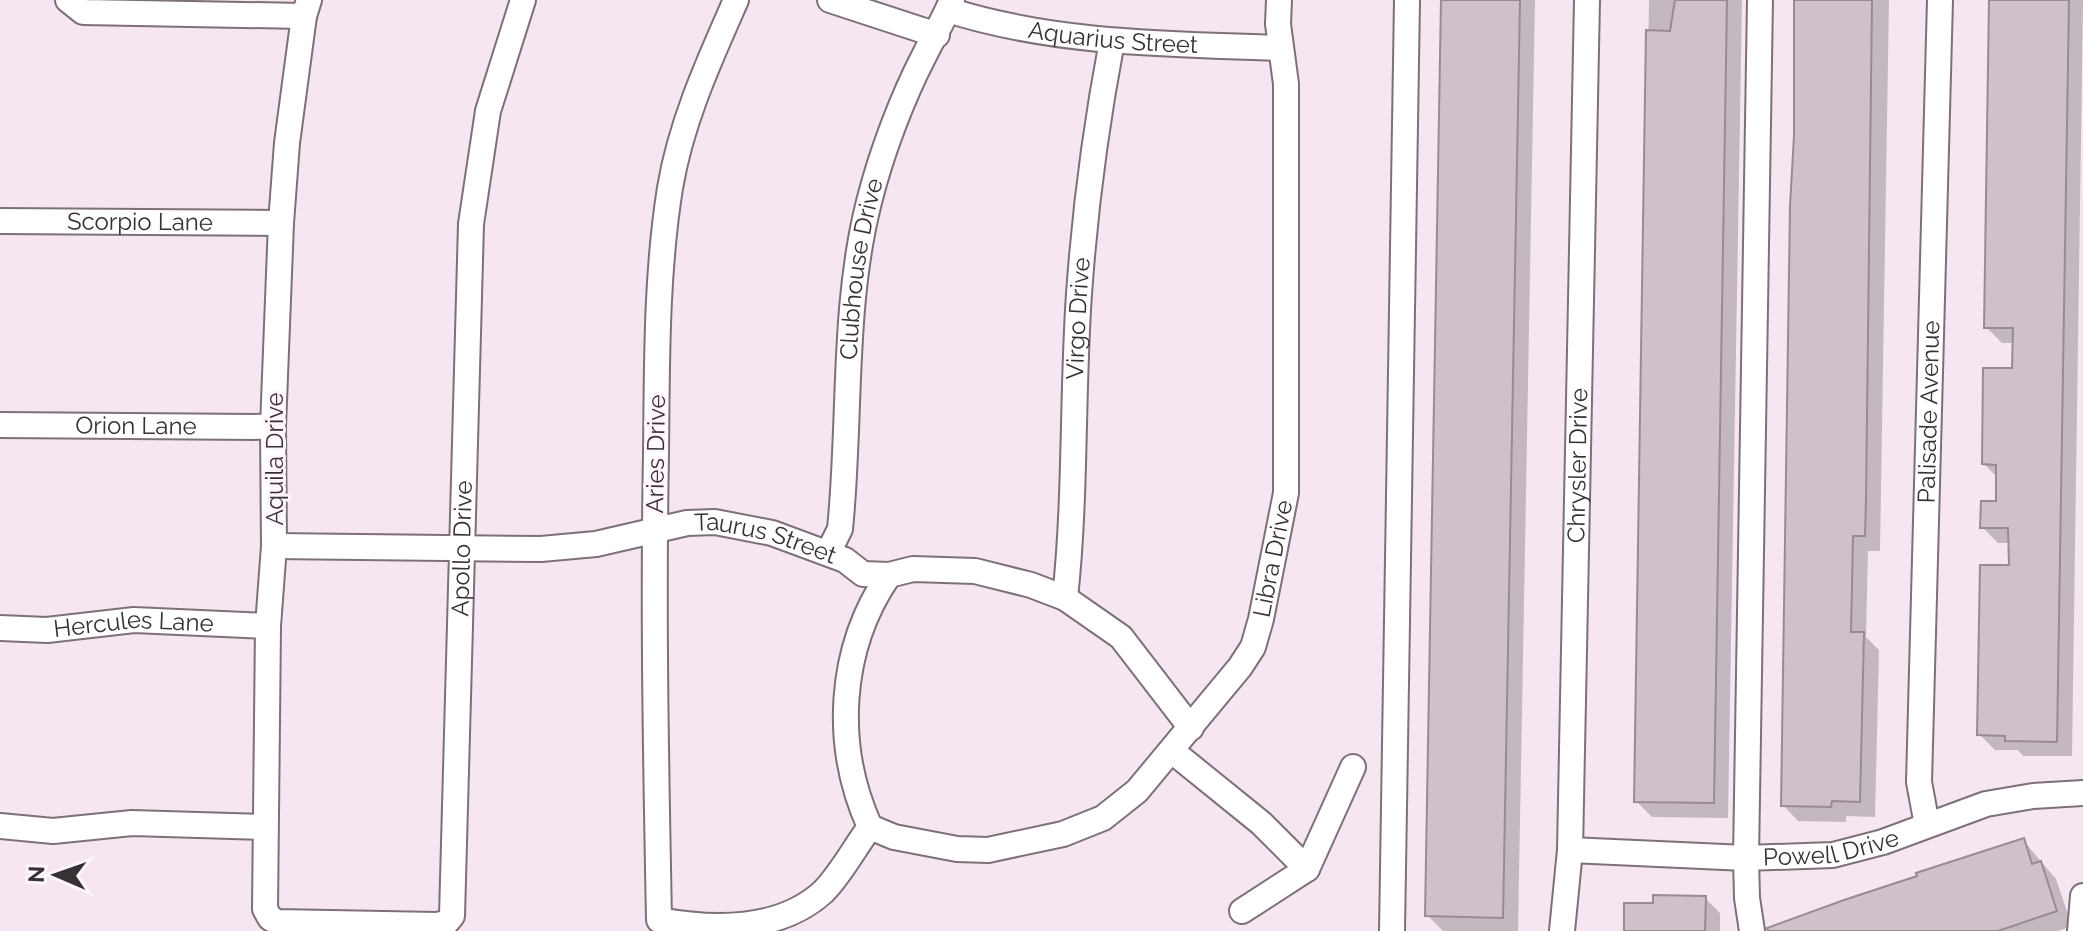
<svg xmlns="http://www.w3.org/2000/svg" width="2083" height="931" font-family="Raleway,sans-serif">
  <style>
    .shadow { fill: #0003 }
    .building { fill: #cfc0cb; stroke: #998a94; stroke-width: 2 }
    .lines { fill: none; stroke-linecap: round; stroke-linejoin: round }
    .minor-casing { stroke: #7e707a; stroke-width: 28 }
    .minor { stroke: #fff; stroke-width: 24 }
    .labels { text-anchor: middle; stroke-width: 6; stroke-linejoin: round; paint-order: stroke }
    .street-label { font-size: 24px; fill: #373135; stroke: #fff5fc }
  </style>
  <rect width="100%" height="100%" fill="#f6e6f1"/>
  <g class="shadow">
    <path d="M 1442,0 L 1535,0 L 1518,931 L 1443,931 L 1427,915 Z"/>
    <path d="M 1649,0 L 1742,0 L 1728,818 L 1652,817 L 1636,801 Z"/>
    <path d="M 1796,0 L 1889,0 L 1880,551 L 1868,551 L 1866,637 L 1879,650 L 1875,817 L 1846,816 L 1846,822 L 1798,821 L 1783,805 Z"/>
    <path d="M 1991,0 L 2083,0 L 2072,756 L 2023,756 L 2018,750 L 1995,750 L 1979,734 L 2011,567 L 2010,543 L 1998,543 L 1982,527 L 1998,503 L 1998,478 L 1984,464 L 2013,370 L 2014,343 L 2002,343 L 1986,327 Z"/>
    <path d="M 2023,840 L 2056,879 L 2072,926 L 2058,931 L 1775,931 Z"/>
    <path d="M 1705,898 L 1720,913 L 1720,931 L 1626,931 L 1655,905 Z"/>
  </g>
  <g class="building">
    <path d="M 1441,0 L 1520,0 L 1503,918 L 1425,916 Z"/>
    <path d="M 1675,0 L 1727,0 L 1714,803 L 1634,802 L 1646,30 L 1670,31 Z"/>
    <path d="M 1794,0 L 1872,0 L 1866,499 L 1865,536 L 1853,536 L 1851,632 L 1864,632 L 1860,802 L 1832,801 L 1831,807 L 1781,806 L 1790,206 L 1794,135 Z"/>
    <path d="M 1989,0 L 2069,0 L 2057,742 L 2005,741 L 2005,736 L 1977,735 L 1980,565 L 2009,565 L 2008,528 L 1980,528 L 1981,501 L 1996,501 L 1996,465 L 1982,464 L 1983,368 L 2012,368 L 2013,328 L 1984,328 Z"/>
    <path d="M 2024,838 L 2032,864 L 2041,861 L 2057,911 L 1998,931 L 1768,931 L 1767,928 L 1844,900 L 1917,876 L 1916,873 Z"/>
    <path d="M 1653,895 L 1706,896 L 1705,931 L 1624,931 L 1624,903 L 1653,903 Z"/>
  </g>
  <g class="lines">
    <defs>
      <g id="minor">
        <path d="M 68,0 L 83,12 L 304,16"/>
        <path id="s1" d="M 309,0 L 304,16 L 287,143 L 281,223 L 273,427 L 274,546 L 268,626 L 265,909 L 270,918 L 277,922 L 437,925 L 446,923 L 452,916 L 471,224 L 488,111 L 523,0"/>
        <path d="M 736,0 C 709,61 681,122 670,188 C 656,276 657,365 656,454 C 653,610 656,765 659,920 C 714,930 780,931 823,892 C 841,874 855,847 870,827 C 833,746 838,649 889,575"/>
        <path d="M 830,0 L 937,35"/>
        <path id="s2" d="M 948,10 C 1055,44 1170,44 1281,48"/>
        <path id="s3" d="M 0,221 L 281,223"/>
        <path id="s4" d="M 0,425 L 273,427"/>
        <path id="s5" d="M 274,546 L 541,549 L 596,544 L 687,523 L 715,522 L 772,533 L 845,560 L 863,574 L 889,575 L 913,569 L 975,571 L 1031,585 L 1065,598 L 1121,637 L 1191,728"/>
        <path id="s6" d="M 828,553 L 840,529 C 851,421 842,308 869,202 C 881,154 902,98 925,54 C 934,36 944,19 952,0"/>
        <path id="s7" d="M 1065,598 C 1076,497 1072,395 1079,294 C 1085,208 1096,125 1112,41"/>
        <path id="s8" d="M 0,628 L 47,630 L 134,620 L 268,626"/>
        <path d="M 1172,751 L 1261,823 L 1307,869 L 1242,911"/>
        <path id="s9" d="M 1927,825 L 1919,782 L 1940,0"/>
        <path d="M 0,826 L 53,831 L 132,823 L 264,827"/>
        <path id="s10" d="M 870,827 L 894,837 L 957,849 L 988,850 L 1063,834 L 1103,818 L 1137,791 L 1240,667 L 1253,647 L 1261,619 L 1286,493 L 1286,84 L 1278,24 L 1279,0"/>
        <path id="s11" d="M 1570,850 L 1746,858 L 1833,855 L 1883,842 L 1986,804 L 2033,796 L 2083,793"/>
        <path d="M 1307,869 L 1353,767"/>
        <path d="M 1392,931 L 1407,0"/>
        <path id="s12" d="M 1562,931 L 1570,850 L 1587,0"/>
        <path d="M 1752,931 L 1747,898 L 1746,858 L 1760,0"/>
        <path d="M 2080,931 L 2083,896"/>
      </g>
    </defs>
    <use href="#minor" class="minor-casing"/>
    <use href="#minor" class="minor"/>
  </g>
  <g class="labels">
    <g class="street-label">
      <text dy="8" stroke="none"><textPath href="#s2" startOffset="168">Aquarius Street</textPath></text>
      <text dy="8" stroke="none"><textPath href="#s3" startOffset="140">Scorpio Lane</textPath></text>
      <text dy="8" stroke="none"><textPath href="#s6" startOffset="288">Clubhouse Drive</textPath></text>
      <text dy="8" stroke="none"><textPath href="#s7" startOffset="280">Virgo Drive</textPath></text>
      <text dy="8" stroke="none"><textPath href="#s9" startOffset="414">Palisade Avenue</textPath></text>
      <text dy="8" stroke="none"><textPath href="#s4" startOffset="136">Orion Lane</textPath></text>
      <text transform="translate(656 454) rotate(-89)" y="8">Aries Drive</text>
      <text transform="translate(275 459) rotate(-90)" y="8">Aquila Drive</text>
      <text dy="8" stroke="none"><textPath href="#s12" startOffset="466">Chrysler Drive</textPath></text>
      <text dy="8" stroke="none"><textPath href="#s5" startOffset="496">Taurus Street</textPath></text>
      <text dy="8" stroke="none"><textPath href="#s1" startOffset="1476">Apollo Drive</textPath></text>
      <text dy="8" stroke="none"><textPath href="#s10" startOffset="560">Libra Drive</textPath></text>
      <text dy="8" stroke="none"><textPath href="#s8" startOffset="134">Hercules Lane</textPath></text>
      <text dy="8" stroke="none"><textPath href="#s11" startOffset="262">Powell Drive</textPath></text>
    </g>
  </g>
  <g transform="translate(56 875) rotate(272)" stroke="#fff5fc" stroke-width="6" paint-order="stroke">
  <path d="M0-6L14 30L0 20L-14 30Z" fill="#373135"/>
  <text y="-12" font-size="22" font-weight="bold" text-anchor="middle" fill="#373135">N</text>
  </g>
</svg>
